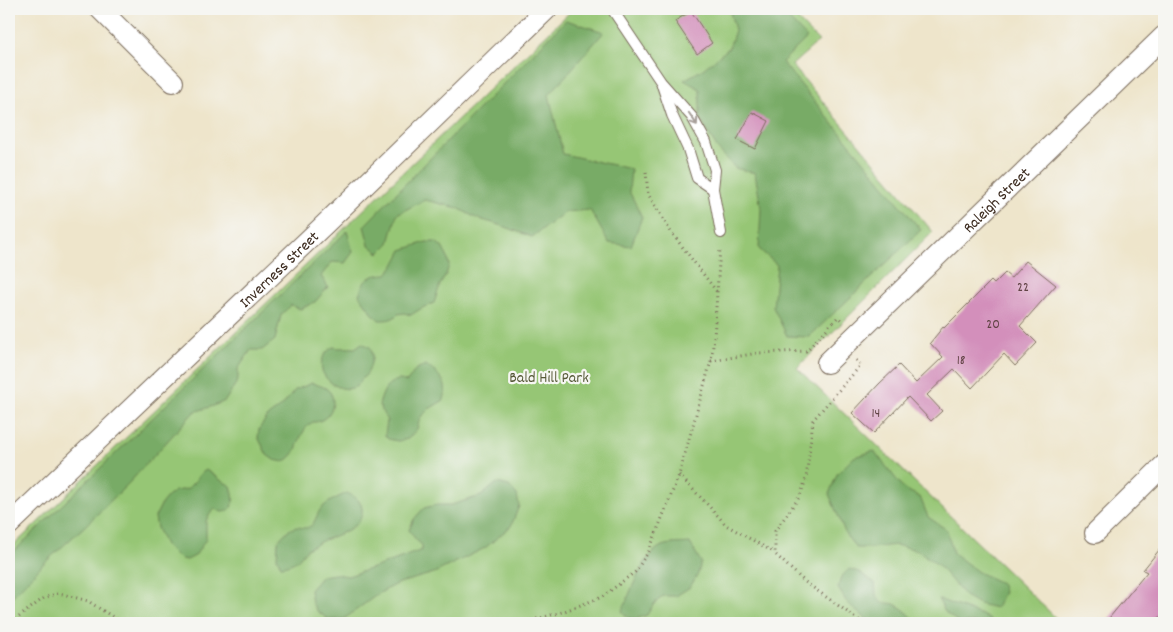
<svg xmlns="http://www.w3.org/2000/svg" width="1173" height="632" font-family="Dekko,sans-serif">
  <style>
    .green { fill: #96c675; stroke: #68784a }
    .forest { fill: #78ab66; stroke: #5a6a42 }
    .building { fill: #d38fbb }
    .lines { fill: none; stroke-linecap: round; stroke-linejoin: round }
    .service-casing { stroke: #7a6b5b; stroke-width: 12 }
    .minor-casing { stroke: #7a6b5b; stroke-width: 22 }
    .path { stroke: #7a6b5b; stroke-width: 3; stroke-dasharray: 1 4; stroke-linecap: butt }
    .service { stroke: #fff; stroke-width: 10 }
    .minor { stroke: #fff; stroke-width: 20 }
    .oneway { stroke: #a79f9a }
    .labels { text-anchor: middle; stroke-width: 4.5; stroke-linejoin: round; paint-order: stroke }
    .number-label { font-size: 14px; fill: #614345 }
    .street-label { font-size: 16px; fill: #3b2a1e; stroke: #f6f6f2 }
    .park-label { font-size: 16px; fill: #565938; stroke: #f6f6f2 }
  </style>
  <rect width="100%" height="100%" fill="#f6f6f2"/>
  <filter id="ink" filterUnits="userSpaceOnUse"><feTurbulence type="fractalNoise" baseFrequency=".02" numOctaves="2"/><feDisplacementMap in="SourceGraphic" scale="10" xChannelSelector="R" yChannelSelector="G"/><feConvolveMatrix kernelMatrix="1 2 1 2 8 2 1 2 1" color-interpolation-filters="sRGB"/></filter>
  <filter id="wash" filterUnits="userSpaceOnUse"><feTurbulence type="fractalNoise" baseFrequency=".0096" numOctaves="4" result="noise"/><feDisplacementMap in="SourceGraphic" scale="20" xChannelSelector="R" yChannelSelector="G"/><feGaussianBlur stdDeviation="1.12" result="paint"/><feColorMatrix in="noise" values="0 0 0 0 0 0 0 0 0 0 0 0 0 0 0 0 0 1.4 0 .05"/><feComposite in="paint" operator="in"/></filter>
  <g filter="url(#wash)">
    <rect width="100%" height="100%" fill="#eee5cb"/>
    <path class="green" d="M 573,9 L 787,9 L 819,41 L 792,65 L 933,232 L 797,368 L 1061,623 L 9,623 L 9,550 Z"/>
    <g class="forest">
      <path d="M 729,9 L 779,9 L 807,38 L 782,62 L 921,230 L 809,337 L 787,336 L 773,307 L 777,265 L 759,249 L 761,208 L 755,173 L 735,168 L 717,148 L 700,119 L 700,89 L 684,80 L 703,69 L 729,48 L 735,30 Z"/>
      <path d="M 566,20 L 604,32 L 549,95 L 563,154 L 631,169 L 629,191 L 642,217 L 631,246 L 609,243 L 590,210 L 565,212 L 532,237 L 503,226 L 476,218 L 458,208 L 425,200 L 397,214 L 389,243 L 379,253 L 369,245 L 364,226 Z"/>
      <path d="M 347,231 L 353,252 L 345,263 L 332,262 L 321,276 L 328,287 L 315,302 L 300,309 L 291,305 L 281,315 L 275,340 L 262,350 L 251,350 L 238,369 L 238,380 L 225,401 L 213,406 L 194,412 L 129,483 L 84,527 L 42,565 L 9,600 L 9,556 Z"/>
      <path d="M 426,242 L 436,242 L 442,247 L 447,256 L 449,265 L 446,275 L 440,285 L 434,303 L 422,308 L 411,315 L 404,313 L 398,314 C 393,320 387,320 379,320 L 373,314 L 359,295 C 364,278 370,275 387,274 L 393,267 L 402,250 Z"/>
      <path d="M 362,343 L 370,347 C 374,357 372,359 369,370 C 367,374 365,376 362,379 C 360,381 359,384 357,386 C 338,398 303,367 333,347 C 340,349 348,347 355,348 Z"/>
      <path d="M 426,365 C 440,376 449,381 444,400 L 429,409 L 420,418 L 417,429 L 408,439 L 398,441 L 388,439 L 385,435 L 387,421 L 379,405 C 382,395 386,381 399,380 C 401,380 404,381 407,382 L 416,369 Z"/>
      <path d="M 312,383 C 317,385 323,386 327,389 C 341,401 328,423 313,422 C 310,425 305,427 304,431 C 295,445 300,452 284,462 L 274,460 L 267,455 L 258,437 L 259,429 L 268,416 L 282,406 L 295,390 Z"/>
      <path d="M 874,451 L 904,489 L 920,497 L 928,517 L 947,530 L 953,553 L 978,572 L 1001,583 L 1004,592 L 996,608 L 979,604 L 965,596 L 938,565 L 917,550 L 895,545 L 872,548 L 856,548 L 846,535 L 829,494 L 837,474 L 854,457 Z"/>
      <path d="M 206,470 L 222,481 L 231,486 C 234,497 235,501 229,511 L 222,512 L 215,509 L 210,514 L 206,521 L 206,539 L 195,556 L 187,560 L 181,559 L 175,555 L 165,545 L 157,528 L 155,517 L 162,503 L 168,496 L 175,491 L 187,489 L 196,480 L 199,475 Z"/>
      <path d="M 497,483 L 509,486 L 517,495 L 519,506 L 511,526 L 485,548 L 434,573 L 396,584 L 378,594 L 344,619 L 329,620 L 317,611 L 312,603 L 310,590 L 322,576 L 335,574 L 348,576 L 379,566 L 422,550 L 422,545 L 416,540 L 409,530 L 414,519 L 424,508 L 436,505 L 451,505 L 481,496 Z"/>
      <path d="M 347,493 C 355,497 361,500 362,509 C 364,531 331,535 316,544 C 313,546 308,548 306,550 C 304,552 303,554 301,556 C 296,563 289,565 281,566 L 277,558 L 278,541 C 283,535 289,528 297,527 C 301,527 305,529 309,527 C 315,524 316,516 320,510 C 326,502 339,497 347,493 Z"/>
      <path d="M 690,543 L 701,562 L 698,574 L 690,587 L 676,596 L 663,596 L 653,605 L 647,615 L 636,619 L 628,618 L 622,611 C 630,594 643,554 662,546 C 670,543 681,544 690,543 Z"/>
      <path d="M 849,569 L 859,572 L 875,583 L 876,595 L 882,603 C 886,603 891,603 894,604 C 902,607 912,616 917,623 L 872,623 L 855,610 L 846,601 L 838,588 L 841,577 Z"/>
      <path d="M 938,599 L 982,615 L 995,623 L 959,623 L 945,612 Z"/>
    </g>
    <g id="blocks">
      <g class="building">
        <path d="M 691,11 L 712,43 L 697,54 L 675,21 Z"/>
        <path d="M 752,112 L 769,121 L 755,149 L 737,140 Z"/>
        <path d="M 1026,261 L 1056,285 L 1020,326 L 1037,343 L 1015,366 L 1004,354 L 972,388 L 954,369 L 927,395 L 942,411 L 931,421 L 908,397 L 874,433 L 852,413 L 879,384 L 899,365 L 916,383 L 943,357 L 930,343 L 943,327 L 944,328 L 991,281 L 994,284 L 1005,273 L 1011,278 Z"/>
        <path d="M 1164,544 L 1164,612 L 1155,623 L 1105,623 L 1147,572 L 1143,570 Z"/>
      </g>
    </g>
  </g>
  <g filter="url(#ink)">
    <use href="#blocks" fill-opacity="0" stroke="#7a6b5b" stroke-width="1"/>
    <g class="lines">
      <defs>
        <g id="service">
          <path d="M 612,9 L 661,82 L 692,117 L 706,142 L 715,170 L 713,189 L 721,233"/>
          <path d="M 662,85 L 672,115 L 688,149 L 697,178 L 713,189"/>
        </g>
        <g id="minor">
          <path d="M 100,9 L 173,82"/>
          <path id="s1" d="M 827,363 L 1164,36"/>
          <path id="s2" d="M 9,525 L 324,225 L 547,9"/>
          <path d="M 1095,533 L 1164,465"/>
        </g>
      </defs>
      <use href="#service" class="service-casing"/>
      <use href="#minor" class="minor-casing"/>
      <g class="path">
        <path d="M 646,172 L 648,194 L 671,232 L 717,292"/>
        <path d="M 856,360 L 861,365 L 813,420 L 806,479 L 800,496 L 775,531 L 775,554 L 805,582 L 863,623"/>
        <path d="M 711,361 L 758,353 L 806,351 L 838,317 L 842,321"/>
        <path d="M 679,475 L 708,505 L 726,525 L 775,553"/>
        <path d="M 11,623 L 44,598 L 59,593 L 88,601 L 122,623"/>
        <path d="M 522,623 L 562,612 L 602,597 L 635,572 L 649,551 L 679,475 L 711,361 L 714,338 L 720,248"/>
      </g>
      <use href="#service" class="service"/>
      <use href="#minor" class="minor"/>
    </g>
    <defs><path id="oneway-shaft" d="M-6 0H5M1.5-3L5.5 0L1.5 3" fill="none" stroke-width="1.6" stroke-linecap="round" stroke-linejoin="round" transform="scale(1.25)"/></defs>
    <use class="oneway" href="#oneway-shaft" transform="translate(693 119) rotate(56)"/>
  </g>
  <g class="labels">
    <g class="number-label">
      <text x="1023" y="291">22</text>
      <text x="993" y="328">20</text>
      <text x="961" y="364">18</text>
      <text x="876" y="417">14</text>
    </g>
    <g class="street-label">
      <text dy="6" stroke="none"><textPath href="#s1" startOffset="235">Raleigh Street</textPath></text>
      <text dy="6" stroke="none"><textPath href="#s2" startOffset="372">Inverness Street</textPath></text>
    </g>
    <g class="park-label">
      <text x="549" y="382">Bald Hill Park</text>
    </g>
  </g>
  <rect width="1173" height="632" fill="none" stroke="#f6f6f2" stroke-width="30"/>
</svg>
